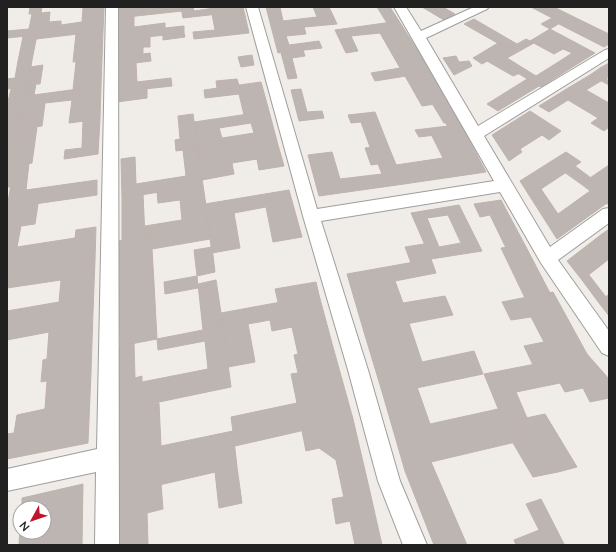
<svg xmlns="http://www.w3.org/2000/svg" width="616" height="552" font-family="Lato,sans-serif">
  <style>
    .building { fill: #bdb5b2; stroke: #c1b2ac; fill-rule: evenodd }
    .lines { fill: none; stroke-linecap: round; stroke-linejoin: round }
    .street-casing { stroke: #9e9e9e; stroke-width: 2 }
    .street { fill: #fff; fill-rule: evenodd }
  </style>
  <rect width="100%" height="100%" fill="#f0ede9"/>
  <g class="building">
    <path d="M 30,7 L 42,7 L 41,13 L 29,14 Z"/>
    <path d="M 104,7 L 103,31 L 36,39 L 41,13 L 50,12 L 49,22 L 61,21 L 61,25 L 82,22 L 83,8 Z"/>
    <path d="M 119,7 L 181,7 L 182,11 L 118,18 Z"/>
    <path d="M 181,7 L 193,7 L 194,11 L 221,7 L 243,7 L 244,11 L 183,18 Z"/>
    <path d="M 266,7 L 280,7 L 283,21 L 317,17 L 313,7 L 329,7 L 337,24 L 272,30 Z"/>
    <path d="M 377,7 L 390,7 L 399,21 L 387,23 Z"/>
    <path d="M 422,7 L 443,7 L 455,14 L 444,20 Z"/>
    <path d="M 531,7 L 554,7 L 572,16 L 550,29 L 541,24 L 552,18 Z"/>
    <path d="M 244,11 L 249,33 L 194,39 L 193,32 L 215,30 L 212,14 Z"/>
    <path d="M 41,13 L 37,35 L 7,38 L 7,31 L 29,29 L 32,14 Z"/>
    <path d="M 134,16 L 134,27 L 165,23 L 165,28 L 184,26 L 184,33 L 118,40 L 118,18 Z"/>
    <path d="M 572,16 L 609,34 L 609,44 L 604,47 L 559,24 Z"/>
    <path d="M 474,19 L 517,44 L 508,49 L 464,24 Z"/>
    <path d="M 399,21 L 413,43 L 388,47 L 380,33 L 351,36 L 358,51 L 346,53 L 335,30 Z"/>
    <path d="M 304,27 L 306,34 L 286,36 L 289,45 L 319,41 L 322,48 L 278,53 L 272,30 Z"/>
    <path d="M 550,29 L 595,53 L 574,66 L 563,59 L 572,53 L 563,49 L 554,54 L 530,41 Z"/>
    <path d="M 103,31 L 102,58 L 73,62 L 76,34 Z"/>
    <path d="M 184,33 L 185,37 L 163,40 L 163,35 Z"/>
    <path d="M 37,35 L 32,60 L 18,61 L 23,37 Z"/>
    <path d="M 150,37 L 150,47 L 143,47 L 143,54 L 150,53 L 151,61 L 118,65 L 118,40 Z"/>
    <path d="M 526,39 L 534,43 L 507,58 L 536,76 L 563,59 L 574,66 L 541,87 L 492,58 Z"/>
    <path d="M 413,43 L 431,72 L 375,81 L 371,73 L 400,68 L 388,47 Z"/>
    <path d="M 498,43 L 508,49 L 482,64 L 473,58 Z"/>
    <path d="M 303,50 L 305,56 L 292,58 L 297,78 L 288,79 L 281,53 Z"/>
    <path d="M 252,55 L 254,65 L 241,67 L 238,57 Z"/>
    <path d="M 456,56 L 459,62 L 469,61 L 472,66 L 454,75 L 443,58 Z"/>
    <path d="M 102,58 L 101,86 L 73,90 L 76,62 Z"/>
    <path d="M 492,58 L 518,74 L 513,76 L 487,61 Z"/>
    <path d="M 32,60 L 28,87 L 7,89 L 7,79 L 15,78 L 18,61 Z"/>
    <path d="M 136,63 L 137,82 L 171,78 L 172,86 L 117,92 L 118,65 Z"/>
    <path d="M 609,63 L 609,73 L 600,68 Z"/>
    <path d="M 43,65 L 40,84 L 36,84 L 34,95 L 26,96 L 31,67 Z"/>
    <path d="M 600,68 L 609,73 L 609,77 L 606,79 L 609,81 L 609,85 L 590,75 Z"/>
    <path d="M 431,72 L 449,102 L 422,106 L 405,76 Z"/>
    <path d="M 590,75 L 601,81 L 586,90 L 609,103 L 609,112 L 568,88 Z"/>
    <path d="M 237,79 L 239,85 L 217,88 L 216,81 Z"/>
    <path d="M 527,79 L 539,86 L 498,111 L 487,104 Z"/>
    <path d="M 261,82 L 269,111 L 244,115 L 239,94 L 205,98 L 204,90 Z"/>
    <path d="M 101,86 L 100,119 L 69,123 L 72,100 L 45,103 L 42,126 L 20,129 L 26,96 Z"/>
    <path d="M 28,87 L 22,116 L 7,118 L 7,106 L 11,89 Z"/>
    <path d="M 568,88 L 609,112 L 609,127 L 604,131 L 591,123 L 598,118 L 568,100 L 549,112 L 539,106 Z"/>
    <path d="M 147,89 L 147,98 L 117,102 L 117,92 Z"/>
    <path d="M 301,89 L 307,112 L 322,111 L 324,118 L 299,121 L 291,90 Z"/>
    <path d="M 447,102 L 458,120 L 444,123 L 433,105 Z"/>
    <path d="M 269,111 L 278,145 L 199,157 L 194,122 ZM 251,123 L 254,133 L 222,138 L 219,128 Z"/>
    <path d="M 530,111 L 561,131 L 549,140 L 542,135 L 520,149 L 522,152 L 509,161 L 492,135 Z"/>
    <path d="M 375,112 L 388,145 L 370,147 L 361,122 L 351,123 L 348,115 Z"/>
    <path d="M 193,114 L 198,148 L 176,151 L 175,140 L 180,139 L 178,116 Z"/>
    <path d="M 22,116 L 16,150 L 7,151 L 7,118 Z"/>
    <path d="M 100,119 L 98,154 L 64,159 L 65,150 L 82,148 L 83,121 Z"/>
    <path d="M 458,120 L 465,132 L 452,133 L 445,122 Z"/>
    <path d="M 448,126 L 452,133 L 419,137 L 415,130 Z"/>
    <path d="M 37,127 L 32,163 L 14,166 L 20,129 Z"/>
    <path d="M 465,132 L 486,172 L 404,184 L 396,165 L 443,158 L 432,136 Z"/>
    <path d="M 278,145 L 284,166 L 259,170 L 257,159 L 232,163 L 234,174 L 202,180 L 199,157 Z"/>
    <path d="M 388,145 L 404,184 L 319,196 L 308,155 L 332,152 L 340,179 L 382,174 L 378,164 L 371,165 L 365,148 Z"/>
    <path d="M 198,148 L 203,185 L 122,198 L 121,159 L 135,157 L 136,184 L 186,176 L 183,150 Z"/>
    <path d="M 16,150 L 10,187 L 7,187 L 7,151 Z"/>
    <path d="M 566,152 L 581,162 L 575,166 L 591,178 L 581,184 L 550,162 Z"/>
    <path d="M 550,162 L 565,173 L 541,189 L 558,214 L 590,191 L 607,203 L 557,239 L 520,181 Z"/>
    <path d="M 29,163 L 26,190 L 97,180 L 97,195 L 7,208 L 14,166 Z"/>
    <path d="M 609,165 L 609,205 L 581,184 Z"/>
    <path d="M 203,185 L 209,226 L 145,237 L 145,226 L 182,220 L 180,200 L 158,203 L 157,192 Z"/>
    <path d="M 289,190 L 302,237 L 273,242 L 266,207 L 234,213 L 240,248 L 212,253 L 205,204 Z"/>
    <path d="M 143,194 L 145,237 L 122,240 L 122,198 Z"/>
    <path d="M 501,200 L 525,245 L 506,248 L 490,215 L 480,217 L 474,204 Z"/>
    <path d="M 38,204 L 35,224 L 7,228 L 7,208 Z"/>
    <path d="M 459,205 L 482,251 L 431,259 L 411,213 ZM 448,215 L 461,243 L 439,247 L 427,218 Z"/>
    <path d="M 21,226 L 17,247 L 75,238 L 76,230 L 96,227 L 95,260 L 7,274 L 7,228 Z"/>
    <path d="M 209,226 L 210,239 L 152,249 L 154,283 L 119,290 L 119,241 Z"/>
    <path d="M 609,229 L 609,240 L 602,234 Z"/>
    <path d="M 602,234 L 609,240 L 609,259 L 582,280 L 567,261 Z"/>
    <path d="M 424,244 L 431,259 L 411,263 L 405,247 Z"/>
    <path d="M 525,245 L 550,293 L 525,298 L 501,248 Z"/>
    <path d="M 212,247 L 215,272 L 197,276 L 194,250 Z"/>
    <path d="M 431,259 L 436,273 L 395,281 L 403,303 L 445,296 L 453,315 L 364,332 L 347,274 Z"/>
    <path d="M 95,260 L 93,312 L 7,327 L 7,311 L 59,302 L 61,280 L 7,288 L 7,274 Z"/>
    <path d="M 589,275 L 606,297 L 599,303 L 582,280 Z"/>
    <path d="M 197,276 L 198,288 L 165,294 L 164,282 Z"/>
    <path d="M 216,280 L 223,326 L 203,330 L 198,284 Z"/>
    <path d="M 316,282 L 319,295 L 278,302 L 275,289 Z"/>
    <path d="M 154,283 L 157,339 L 120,346 L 119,290 Z"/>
    <path d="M 553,292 L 587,354 L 533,365 L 524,346 L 544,342 L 531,317 L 511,320 L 502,302 Z"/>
    <path d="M 609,294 L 609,316 L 599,303 Z"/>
    <path d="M 319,295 L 333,347 L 298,354 L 292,327 L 272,331 L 270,320 L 248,324 L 255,362 L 228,367 L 221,313 Z"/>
    <path d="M 93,312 L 91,373 L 41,382 L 43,360 L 47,359 L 49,332 L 7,340 L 7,327 Z"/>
    <path d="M 409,323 L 422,362 L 474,351 L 483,374 L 383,395 L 364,332 Z"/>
    <path d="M 223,326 L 231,387 L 116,411 L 116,347 L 134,343 L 135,378 L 142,376 L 142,382 L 208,369 L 205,341 L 158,350 L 157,339 Z"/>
    <path d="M 333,347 L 353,419 L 235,446 L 231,417 L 297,403 L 291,374 L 298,373 L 294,355 Z"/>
    <path d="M 587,354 L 609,379 L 609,398 L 590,402 L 583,388 L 565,392 L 560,383 L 516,392 L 527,418 L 504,423 L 484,374 Z"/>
    <path d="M 91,373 L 88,443 L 7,459 L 7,434 L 14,433 L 17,415 L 45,409 L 47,381 Z"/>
    <path d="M 417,387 L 430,424 L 498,409 L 504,423 L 512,421 L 520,441 L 431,462 L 405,471 L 383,395 Z"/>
    <path d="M 159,403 L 161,446 L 233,431 L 237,467 L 116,495 L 116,411 Z"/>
    <path d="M 545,414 L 577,467 L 558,472 L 537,437 L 520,441 L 512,421 Z"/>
    <path d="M 353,419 L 370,492 L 344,498 L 336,460 L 319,448 L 306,451 L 302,431 Z"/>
    <path d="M 537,437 L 558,472 L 533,477 L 513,443 Z"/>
    <path d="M 431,462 L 467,545 L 434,545 L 405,471 Z"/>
    <path d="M 237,467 L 242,503 L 219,508 L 215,472 Z"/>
    <path d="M 83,484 L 82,545 L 19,545 L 20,528 L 20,532 L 44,532 L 44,508 L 22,508 L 22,498 Z"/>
    <path d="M 161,484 L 163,509 L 147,513 L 148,545 L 115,545 L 116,495 Z"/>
    <path d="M 370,492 L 382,545 L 355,545 L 350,521 L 336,524 L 332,499 Z"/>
    <path d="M 541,499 L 564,544 L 516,545 L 514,540 L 539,530 L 526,504 Z"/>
  </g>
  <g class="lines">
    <defs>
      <g id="street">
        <path d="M 106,7 L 118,7 L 119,545 L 95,545 L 96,472 L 7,491 L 7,469 L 97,449 Z"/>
        <path d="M 246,7 L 258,7 L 317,209 L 494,181 L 394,7 L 406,7 L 421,31 L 474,7 L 489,7 L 487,9 L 426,38 L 478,126 L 605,50 L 609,49 L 609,58 L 484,136 L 550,247 L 603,209 L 609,208 L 609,223 L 558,260 L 609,331 L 609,356 L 602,353 L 541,263 L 500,192 L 321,221 L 368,370 L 400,481 L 427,545 L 403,545 L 378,481 L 348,370 L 303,216 Z"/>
      </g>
    </defs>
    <use href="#street" class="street-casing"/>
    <use href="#street" class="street"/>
  </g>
  <rect width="616" height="552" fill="none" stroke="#212121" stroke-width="16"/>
  <g transform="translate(32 520) rotate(230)"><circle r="19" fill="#ffffff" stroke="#a6a6a6"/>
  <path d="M0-3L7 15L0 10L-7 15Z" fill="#bc162f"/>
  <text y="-6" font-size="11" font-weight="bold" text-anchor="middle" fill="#212121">N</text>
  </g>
</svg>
